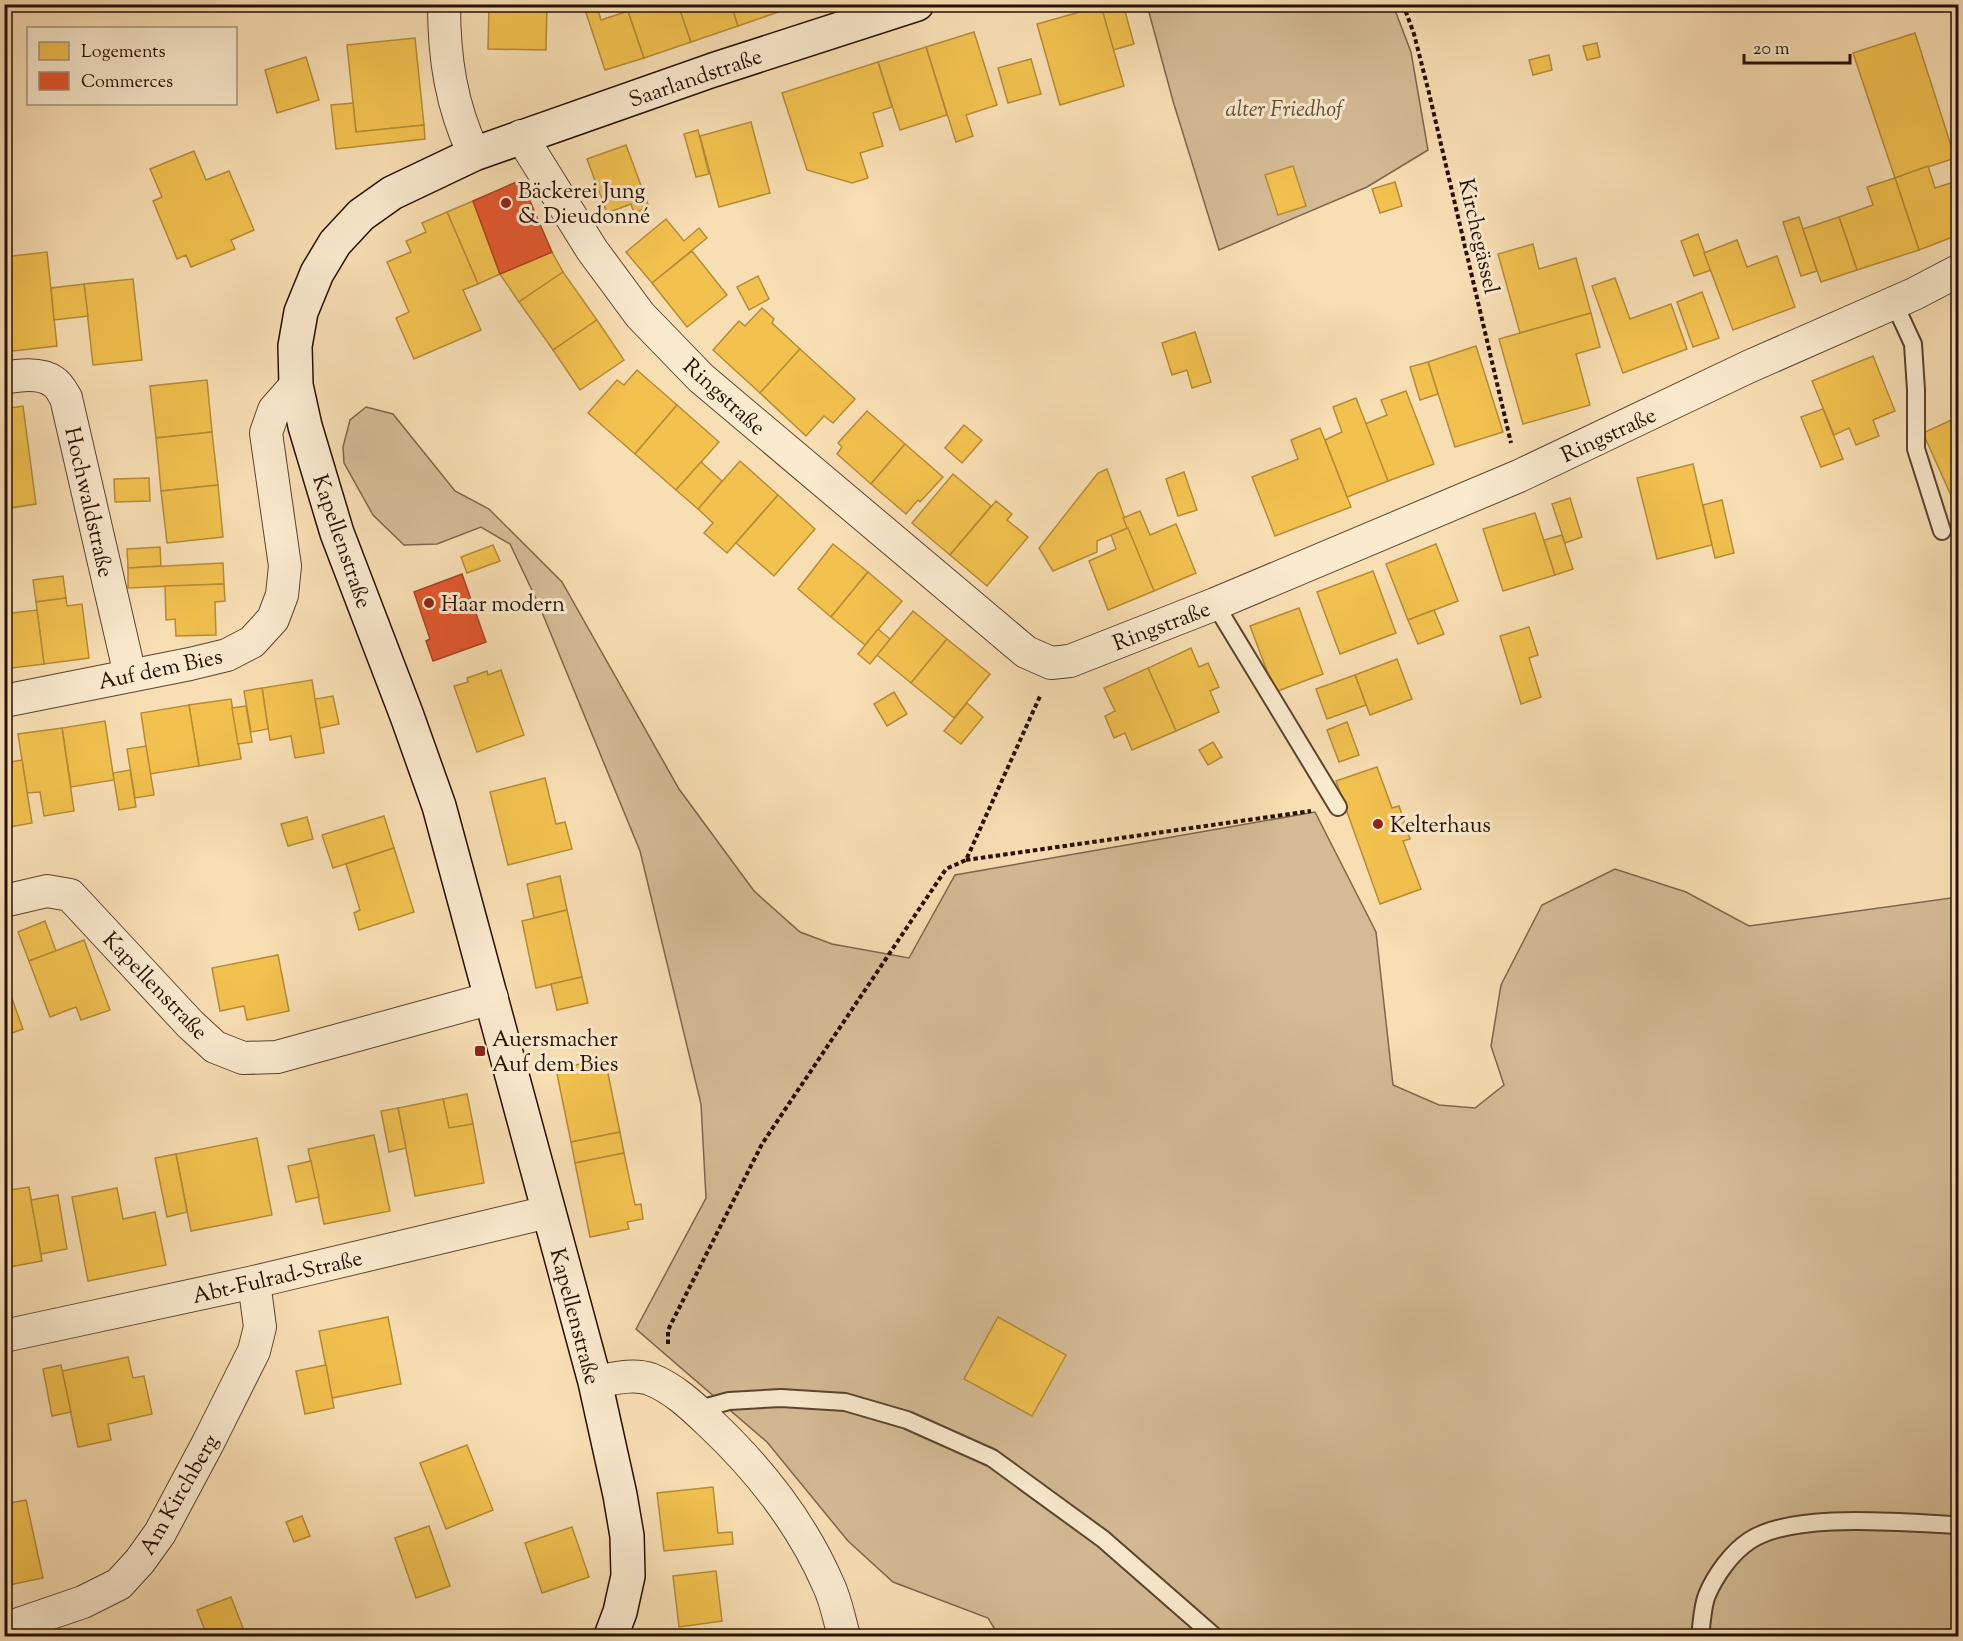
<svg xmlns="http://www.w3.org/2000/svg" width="1963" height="1641" font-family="'Sorts Mill Goudy',serif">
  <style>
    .green { fill: #d4bb95; stroke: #7d664c; stroke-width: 1.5 }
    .homes { fill: #f2c14e; stroke: #b58c37; stroke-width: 1.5 }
    .shops { fill: #e4572e; stroke: #ab4221; stroke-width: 1.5 }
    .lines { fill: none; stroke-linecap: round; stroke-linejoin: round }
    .lane-casing { stroke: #5a442e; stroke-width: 20 }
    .street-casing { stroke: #5a442e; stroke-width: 34 }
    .secondary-casing { stroke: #261002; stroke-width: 36 }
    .path { stroke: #261002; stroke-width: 4; stroke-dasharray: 4.5 3; stroke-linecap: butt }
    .lane { stroke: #faeace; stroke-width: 16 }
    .street { stroke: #faeace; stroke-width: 32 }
    .secondary { stroke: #faeace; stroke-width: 33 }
    .poi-dot { fill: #8f2418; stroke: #faeace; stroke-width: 2 }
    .labels { text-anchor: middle; stroke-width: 6; stroke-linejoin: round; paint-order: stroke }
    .street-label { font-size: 22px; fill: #261002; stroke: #faeace }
    .park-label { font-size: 22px; font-style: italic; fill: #634c35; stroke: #faeace }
    .poi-label { font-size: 22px; fill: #261002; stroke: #faeace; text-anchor: start }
  </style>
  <rect width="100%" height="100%" fill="#f8deb3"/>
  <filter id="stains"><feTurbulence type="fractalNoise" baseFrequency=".00333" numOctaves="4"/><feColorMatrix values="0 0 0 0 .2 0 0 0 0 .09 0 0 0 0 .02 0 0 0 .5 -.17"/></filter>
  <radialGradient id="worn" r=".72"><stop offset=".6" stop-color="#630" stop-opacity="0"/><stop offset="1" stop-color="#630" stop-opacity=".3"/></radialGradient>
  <g class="green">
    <path d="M 1147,5 L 1393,5 L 1411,52 L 1428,150 L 1367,187 L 1219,250 L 1173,101 Z"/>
    <path d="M 366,407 L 393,414 L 455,491 L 489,509 L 562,582 L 679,789 L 754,891 L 800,932 L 832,944 L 909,958 L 955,875 L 1315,812 L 1376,932 L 1393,1085 L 1439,1105 L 1475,1108 L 1504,1085 L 1491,1046 L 1501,985 L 1542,905 L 1615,869 L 1686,892 L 1749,926 L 1958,897 L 1958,1636 L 999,1636 L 988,1618 L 893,1582 L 848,1541 L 767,1442 L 636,1329 L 706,1198 L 701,1104 L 640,851 L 539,605 L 510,544 L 481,527 L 437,544 L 404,545 L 373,515 L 344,463 L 343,447 L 350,420 Z"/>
  </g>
  <g class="homes">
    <path d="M 489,4 L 547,4 L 546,50 L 488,49 Z"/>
    <path d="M 596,4 L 601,20 L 628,11 L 644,58 L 605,70 L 584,7 Z"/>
    <path d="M 648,4 L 678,4 L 691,42 L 644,58 L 628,11 Z"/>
    <path d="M 678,4 L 731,4 L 738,26 L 691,42 Z"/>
    <path d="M 731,4 L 782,4 L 784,10 L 738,26 Z"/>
    <path d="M 1105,4 L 1123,4 L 1134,44 L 1113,50 L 1101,6 Z"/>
    <path d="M 1101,6 L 1124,86 L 1060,105 L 1037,24 Z"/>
    <path d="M 974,32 L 997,105 L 966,115 L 973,136 L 956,142 L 926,47 Z"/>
    <path d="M 1915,33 L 1955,158 L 1895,178 L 1853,53 Z"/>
    <path d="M 415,38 L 424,125 L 356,132 L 347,45 Z"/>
    <path d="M 1597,43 L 1600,57 L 1587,60 L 1583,46 Z"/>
    <path d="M 926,47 L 947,115 L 900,130 L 878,62 Z"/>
    <path d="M 1549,55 L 1552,70 L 1533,75 L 1529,60 Z"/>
    <path d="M 306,57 L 319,100 L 277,113 L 265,70 Z"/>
    <path d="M 1031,59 L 1041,94 L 1008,103 L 998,68 Z"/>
    <path d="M 878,62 L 892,107 L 873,113 L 883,146 L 860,153 L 868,178 L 852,183 L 807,170 L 782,93 Z"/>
    <path d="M 353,103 L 356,132 L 424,125 L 425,139 L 336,149 L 331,105 Z"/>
    <path d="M 751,122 L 770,193 L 719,207 L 700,136 Z"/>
    <path d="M 698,130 L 709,174 L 696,177 L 684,134 Z"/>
    <path d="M 626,145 L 649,207 L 634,213 L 631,204 L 607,213 L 587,159 Z"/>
    <path d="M 194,151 L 206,180 L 229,171 L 254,230 L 231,240 L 235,249 L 191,267 L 186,255 L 177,259 L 153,201 L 162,197 L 150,169 Z"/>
    <path d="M 1293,166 L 1306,206 L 1278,215 L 1265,175 Z"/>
    <path d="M 1928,166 L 1935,188 L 1957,181 L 1958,187 L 1958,235 L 1919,250 L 1895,178 Z"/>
    <path d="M 1895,178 L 1919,250 L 1857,270 L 1839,217 L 1873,205 L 1867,187 Z"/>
    <path d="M 1395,182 L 1402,206 L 1380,213 L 1372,189 Z"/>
    <path d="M 473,201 L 500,274 L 478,284 L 447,212 Z"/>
    <path d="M 447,212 L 478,284 L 463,290 L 481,330 L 414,359 L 396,318 L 409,312 L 387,262 L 411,252 L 406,241 L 426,232 L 422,223 Z"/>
    <path d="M 1799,217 L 1817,271 L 1801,276 L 1783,222 Z"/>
    <path d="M 1839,217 L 1857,270 L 1821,282 L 1803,229 Z"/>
    <path d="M 666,219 L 684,241 L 699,228 L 707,238 L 652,283 L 626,252 Z"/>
    <path d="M 1698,234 L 1711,270 L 1694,276 L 1681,241 Z"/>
    <path d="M 1737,240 L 1747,267 L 1777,256 L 1795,307 L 1733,330 L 1704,253 Z"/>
    <path d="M 1533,244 L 1539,269 L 1576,258 L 1591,313 L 1520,333 L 1498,254 Z"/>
    <path d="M 692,251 L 727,295 L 687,327 L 652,283 Z"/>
    <path d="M 47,252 L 57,346 L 4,352 L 4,257 Z"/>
    <path d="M 552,252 L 563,272 L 519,302 L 500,274 Z"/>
    <path d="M 563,272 L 597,320 L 553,350 L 519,302 Z"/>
    <path d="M 758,276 L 769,299 L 749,310 L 737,287 Z"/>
    <path d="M 1615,278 L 1630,319 L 1671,304 L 1687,349 L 1623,373 L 1592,286 Z"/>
    <path d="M 133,279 L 142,360 L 93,365 L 84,284 Z"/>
    <path d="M 84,284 L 88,316 L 54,320 L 51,288 Z"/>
    <path d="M 1702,292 L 1719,338 L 1693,347 L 1677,302 Z"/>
    <path d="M 762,308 L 774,319 L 772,323 L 800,349 L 760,393 L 713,350 L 739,321 L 745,326 Z"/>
    <path d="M 1591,313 L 1600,347 L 1576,354 L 1590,405 L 1523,424 L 1499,339 Z"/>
    <path d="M 597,320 L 624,360 L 580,390 L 553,350 Z"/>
    <path d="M 1195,332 L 1211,382 L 1192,388 L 1187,370 L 1172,375 L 1162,343 Z"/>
    <path d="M 1476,346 L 1503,432 L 1455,447 L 1428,362 Z"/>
    <path d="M 800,349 L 855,399 L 833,423 L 824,416 L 806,436 L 760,393 Z"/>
    <path d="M 1873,356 L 1895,411 L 1873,420 L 1879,436 L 1856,445 L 1849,428 L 1834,435 L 1812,381 Z"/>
    <path d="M 1428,362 L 1438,394 L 1420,400 L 1410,367 Z"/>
    <path d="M 637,370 L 677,405 L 635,454 L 588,413 L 617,380 L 624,385 Z"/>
    <path d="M 207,380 L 212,432 L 156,438 L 150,386 Z"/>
    <path d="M 1406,391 L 1434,464 L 1388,481 L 1365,424 L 1387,415 L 1381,400 Z"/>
    <path d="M 1356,398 L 1388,481 L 1347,497 L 1325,440 L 1342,432 L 1333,407 Z"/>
    <path d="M 677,405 L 719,442 L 676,490 L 635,454 Z"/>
    <path d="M 23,406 L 36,504 L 4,509 L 4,409 Z"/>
    <path d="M 1823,409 L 1843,459 L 1821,467 L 1801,417 Z"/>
    <path d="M 867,411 L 905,444 L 871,484 L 837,454 L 842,447 L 838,443 Z"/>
    <path d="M 1958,417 L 1958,511 L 1923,433 Z"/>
    <path d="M 964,425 L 982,440 L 962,463 L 945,448 Z"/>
    <path d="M 1320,428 L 1351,507 L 1275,536 L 1252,477 L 1298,459 L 1291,440 Z"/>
    <path d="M 212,432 L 218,485 L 161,491 L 156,438 Z"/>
    <path d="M 905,444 L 943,477 L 920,502 L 918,500 L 906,514 L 871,484 Z"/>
    <path d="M 740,461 L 778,495 L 727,553 L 704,533 L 713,523 L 698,509 Z"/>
    <path d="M 701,462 L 722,481 L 698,509 L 676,490 Z"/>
    <path d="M 1693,464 L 1712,545 L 1657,559 L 1637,478 Z"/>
    <path d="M 1107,469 L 1128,528 L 1097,541 L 1097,552 L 1053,571 L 1039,548 L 1098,473 Z"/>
    <path d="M 1184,472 L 1197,510 L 1178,516 L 1166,479 Z"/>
    <path d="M 953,474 L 991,506 L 950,555 L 912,523 Z"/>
    <path d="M 149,478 L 150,501 L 115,502 L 114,479 Z"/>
    <path d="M 218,485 L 223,537 L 167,543 L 161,491 Z"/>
    <path d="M 778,495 L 815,529 L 774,576 L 736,543 Z"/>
    <path d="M 1570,498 L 1582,537 L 1565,543 L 1552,504 Z"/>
    <path d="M 1722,500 L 1734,553 L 1715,558 L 1703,505 Z"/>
    <path d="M 996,501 L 1012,514 L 1007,520 L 1028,537 L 987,586 L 950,555 Z"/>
    <path d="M 1140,511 L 1150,535 L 1176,524 L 1196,573 L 1154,591 L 1123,518 Z"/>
    <path d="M 1535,513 L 1555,575 L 1503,591 L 1483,529 Z"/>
    <path d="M 1128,528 L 1154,591 L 1108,610 L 1089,561 L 1116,549 L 1111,535 Z"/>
    <path d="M 1562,535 L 1573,569 L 1555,575 L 1544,540 Z"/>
    <path d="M 833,544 L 868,572 L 831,617 L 798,589 Z"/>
    <path d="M 1436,544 L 1458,601 L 1408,620 L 1386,564 Z"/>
    <path d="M 493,545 L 500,561 L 467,573 L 461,557 Z"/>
    <path d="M 160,547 L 161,566 L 128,568 L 127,549 Z"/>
    <path d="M 223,563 L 224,584 L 128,588 L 128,568 Z"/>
    <path d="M 1373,571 L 1396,633 L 1340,654 L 1317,592 Z"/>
    <path d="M 868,572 L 902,601 L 865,645 L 831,617 Z"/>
    <path d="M 63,576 L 66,598 L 36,602 L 33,580 Z"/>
    <path d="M 224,584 L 225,601 L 215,602 L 216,635 L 176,636 L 175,619 L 166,620 L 165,586 Z"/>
    <path d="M 66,598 L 67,606 L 82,604 L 89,658 L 44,664 L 36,602 Z"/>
    <path d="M 1299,608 L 1323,674 L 1275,692 L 1250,626 Z"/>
    <path d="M 37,610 L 44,664 L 4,669 L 4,614 Z"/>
    <path d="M 1434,610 L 1444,634 L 1418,644 L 1408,620 Z"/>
    <path d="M 913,611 L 947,639 L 911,683 L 877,655 Z"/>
    <path d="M 1529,627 L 1538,655 L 1529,658 L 1541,697 L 1521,704 L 1500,636 Z"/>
    <path d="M 878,629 L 890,639 L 870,664 L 858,654 Z"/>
    <path d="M 947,639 L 990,674 L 954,718 L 911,683 Z"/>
    <path d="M 1191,648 L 1199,667 L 1208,663 L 1219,687 L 1210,691 L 1219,712 L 1176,731 L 1148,668 Z"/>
    <path d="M 1397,659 L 1412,699 L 1370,715 L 1355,675 Z"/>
    <path d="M 1148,668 L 1176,731 L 1132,750 L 1125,733 L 1114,738 L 1105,716 L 1115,711 L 1104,688 Z"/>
    <path d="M 501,670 L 524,735 L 477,752 L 454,686 L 468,682 L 467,678 L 487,671 L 488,675 Z"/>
    <path d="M 1355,675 L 1366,705 L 1327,719 L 1316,689 Z"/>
    <path d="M 312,680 L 324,753 L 295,758 L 291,736 L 270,740 L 262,688 Z"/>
    <path d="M 262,688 L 268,729 L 251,732 L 244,691 Z"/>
    <path d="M 894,692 L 907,714 L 887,726 L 874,704 Z"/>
    <path d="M 333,696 L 339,724 L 320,728 L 315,699 Z"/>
    <path d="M 231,699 L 241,759 L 199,766 L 189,705 Z"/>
    <path d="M 967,703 L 983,717 L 961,744 L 944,731 Z"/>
    <path d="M 189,705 L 199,766 L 150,774 L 141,713 Z"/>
    <path d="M 246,706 L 252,742 L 238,744 L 232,708 Z"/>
    <path d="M 105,721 L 114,780 L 71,787 L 62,728 Z"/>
    <path d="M 1347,722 L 1359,755 L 1339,762 L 1327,730 Z"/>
    <path d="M 62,728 L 74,811 L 44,816 L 40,792 L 27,793 L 18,734 Z"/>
    <path d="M 1213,742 L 1222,757 L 1208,765 L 1199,750 Z"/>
    <path d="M 146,746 L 154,795 L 135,798 L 127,749 Z"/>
    <path d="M 22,760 L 32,823 L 4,828 L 4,763 Z"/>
    <path d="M 1377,767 L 1392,808 L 1399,806 L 1410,839 L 1403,841 L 1421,889 L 1380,904 L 1336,781 Z"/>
    <path d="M 130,770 L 136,807 L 119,810 L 113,773 Z"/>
    <path d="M 545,778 L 556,824 L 565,822 L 572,849 L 508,865 L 490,792 Z"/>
    <path d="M 384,816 L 394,848 L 333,868 L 322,835 Z"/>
    <path d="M 307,817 L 313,839 L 288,846 L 281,824 Z"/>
    <path d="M 394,848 L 414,912 L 359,930 L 354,913 L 360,910 L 346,864 Z"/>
    <path d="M 560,876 L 567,910 L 534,918 L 527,884 Z"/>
    <path d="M 567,910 L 582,977 L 536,988 L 522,921 Z"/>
    <path d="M 45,921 L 56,951 L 29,961 L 18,932 Z"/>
    <path d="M 84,940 L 110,1010 L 81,1020 L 76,1007 L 50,1017 L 29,961 Z"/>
    <path d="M 278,955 L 289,1011 L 247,1020 L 244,1006 L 220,1011 L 212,968 Z"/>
    <path d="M 4,977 L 23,1029 L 4,1036 Z"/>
    <path d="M 582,977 L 588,1003 L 557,1010 L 551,984 Z"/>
    <path d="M 605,1059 L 620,1132 L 571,1142 L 556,1069 Z"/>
    <path d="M 467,1094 L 473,1124 L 449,1128 L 443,1099 Z"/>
    <path d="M 443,1099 L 449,1128 L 473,1124 L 484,1183 L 415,1196 L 398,1108 Z"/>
    <path d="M 398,1108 L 406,1148 L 389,1152 L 381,1111 Z"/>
    <path d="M 620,1132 L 624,1153 L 575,1163 L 571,1142 Z"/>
    <path d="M 374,1135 L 390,1211 L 324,1224 L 308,1149 Z"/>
    <path d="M 257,1138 L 272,1215 L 191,1231 L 176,1154 Z"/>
    <path d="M 624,1153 L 635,1205 L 641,1204 L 643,1219 L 627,1222 L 629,1229 L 590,1237 L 575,1163 Z"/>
    <path d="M 176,1154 L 187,1212 L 167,1217 L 155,1158 Z"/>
    <path d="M 311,1161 L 319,1197 L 296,1202 L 288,1166 Z"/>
    <path d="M 29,1187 L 42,1261 L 4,1268 L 4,1191 Z"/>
    <path d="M 117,1188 L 123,1219 L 155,1212 L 166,1265 L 88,1281 L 72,1197 Z"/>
    <path d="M 58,1195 L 67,1249 L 41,1254 L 31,1200 Z"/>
    <path d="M 388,1317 L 401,1384 L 332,1398 L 319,1331 Z"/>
    <path d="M 998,1317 L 1066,1355 L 1032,1416 L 964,1379 Z"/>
    <path d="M 128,1357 L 133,1378 L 144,1376 L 152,1414 L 108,1424 L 111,1440 L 78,1447 L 62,1371 Z"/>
    <path d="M 61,1365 L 71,1412 L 52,1416 L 43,1369 Z"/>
    <path d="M 326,1365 L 334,1408 L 305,1414 L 296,1371 Z"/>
    <path d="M 467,1445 L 493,1510 L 446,1529 L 420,1463 Z"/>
    <path d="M 713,1487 L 718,1533 L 732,1532 L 733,1544 L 664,1551 L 657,1493 Z"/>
    <path d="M 26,1500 L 43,1578 L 4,1586 L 4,1504 Z"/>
    <path d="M 302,1516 L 310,1536 L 294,1542 L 286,1522 Z"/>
    <path d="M 429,1526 L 450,1586 L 416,1598 L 395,1538 Z"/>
    <path d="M 572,1527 L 589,1577 L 542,1593 L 525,1543 Z"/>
    <path d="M 716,1571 L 722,1621 L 679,1627 L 673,1576 Z"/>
    <path d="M 231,1597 L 246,1636 L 207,1636 L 197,1610 Z"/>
  </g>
  <g class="shops">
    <path d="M 521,180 L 552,252 L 500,274 L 473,201 Z"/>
    <path d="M 462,574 L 486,642 L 433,661 L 426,641 L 430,639 L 414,592 Z"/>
  </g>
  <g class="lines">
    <defs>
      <g id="lane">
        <path d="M 1894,303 L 1913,344 L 1916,390 L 1916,449 L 1942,531"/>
        <path d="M 1215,604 L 1338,807"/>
        <path d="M 696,1410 L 729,1401 L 781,1398 L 845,1402 L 907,1420 L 992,1458 L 1103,1539 L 1214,1636"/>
        <path d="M 1700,1636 C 1702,1624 1702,1607 1707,1595 C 1715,1576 1731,1553 1749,1541 C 1793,1511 1905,1523 1958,1525"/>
      </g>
      <g id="street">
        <path d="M 444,4 C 444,58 451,105 474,154"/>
        <path d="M 521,136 L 592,250 L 640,315 L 701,378 L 1026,652 L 1051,663 L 1070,661 L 1215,604 L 1519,476 L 1748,367 L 1914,294 L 1958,271"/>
        <path d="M 4,378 C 19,375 41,372 54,382 C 59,385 63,393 66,398 L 130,675"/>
        <path d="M 4,701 L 190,664 L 227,655 L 252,642 L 273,619 L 282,595 L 285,566 L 266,433 L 274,410 L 296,385"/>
        <path d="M 4,901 L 47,891 L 70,895 L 190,1024 L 215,1047 L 243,1058 L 277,1057 L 492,998"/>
        <path d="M 4,1336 L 254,1282 L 548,1212"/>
        <path d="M 595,1382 C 612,1379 633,1373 650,1379 C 673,1388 691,1405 709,1422 C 758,1468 801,1522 828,1584 C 836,1600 839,1619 844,1636"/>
        <path d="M 4,1629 L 83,1602 L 119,1584 L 140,1561 L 160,1533 L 208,1443 L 254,1351 L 260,1327 L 254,1282"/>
      </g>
      <path id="secondary" d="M 611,1636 L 620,1612 L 628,1576 L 627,1536 L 620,1495 L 595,1382 L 439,806 L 407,716 L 337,533 L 305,426 L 296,385 L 295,346 L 301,312 L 317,273 L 335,243 L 361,215 L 392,193 L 474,154 L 713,70 L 917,4"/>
    </defs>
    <use href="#lane" class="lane-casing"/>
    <use href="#street" class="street-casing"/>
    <use href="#secondary" class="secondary-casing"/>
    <g class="path">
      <path d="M 1403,4 L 1414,34 L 1429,93 L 1511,443"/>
      <path d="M 966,860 L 1311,811"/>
      <path d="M 668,1344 L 668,1330 L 762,1144 L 946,869 L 966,860 L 1041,694"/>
    </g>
    <use href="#lane" class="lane"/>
    <use href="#street" class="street"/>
    <use href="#secondary" class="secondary"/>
  </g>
  <g class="poi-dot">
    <circle cx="506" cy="203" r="6"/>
    <circle cx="429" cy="603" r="6"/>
    <circle cx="1378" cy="824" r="6"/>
    <rect x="474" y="1045" width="12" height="12" rx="3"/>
  </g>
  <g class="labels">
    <g class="street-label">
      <text transform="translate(695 77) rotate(-19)" y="8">Saarlandstraße</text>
      <text transform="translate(1480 236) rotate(77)" y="8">Kirchegässel</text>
      <text transform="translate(725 396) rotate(42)" y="8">Ringstraße</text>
      <text transform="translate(1608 434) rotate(-25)" y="8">Ringstraße</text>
      <text transform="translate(90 502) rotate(77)" y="8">Hochwaldstraße</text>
      <text transform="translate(343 541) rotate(71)" y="8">Kapellenstraße</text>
      <text transform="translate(1161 625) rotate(-21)" y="8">Ringstraße</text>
      <text transform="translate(160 668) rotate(-12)" y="8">Auf dem Bies</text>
      <text transform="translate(156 985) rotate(46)" y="8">Kapellenstraße</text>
      <text transform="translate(277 1276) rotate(-13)" y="8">Abt-Fulrad-Straße</text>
      <text transform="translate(576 1316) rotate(75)" y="8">Kapellenstraße</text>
      <text transform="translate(178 1494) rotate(-60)" y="8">Am Kirchberg</text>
    </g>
    <g class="park-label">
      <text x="1284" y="116">alter Friedhof</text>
    </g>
    <g class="poi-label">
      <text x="518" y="198">Bäckerei Jung<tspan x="518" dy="25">&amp; Dieudonné</tspan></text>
      <text x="441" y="611">Haar modern</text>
      <text x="1390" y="832">Kelterhaus</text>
      <text x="492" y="1046">Auersmacher<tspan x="492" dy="25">Auf dem Bies</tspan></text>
    </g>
  </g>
  <rect width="1963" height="1641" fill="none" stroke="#f8deb3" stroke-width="24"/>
  <rect x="6" y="6" width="1951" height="1629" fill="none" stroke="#261002" stroke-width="3"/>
  <rect x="12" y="12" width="1939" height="1617" fill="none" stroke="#261002" stroke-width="1.5"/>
  <rect x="27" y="27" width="210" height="78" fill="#faeace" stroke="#a5937c" stroke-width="1.5"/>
  <rect x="39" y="42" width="30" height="18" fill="#f2c14e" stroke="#a5937c" stroke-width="1.5"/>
  <text x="81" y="57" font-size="18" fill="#261002">Logements</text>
  <rect x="39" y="72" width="30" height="18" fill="#e4572e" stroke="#a5937c" stroke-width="1.5"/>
  <text x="81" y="87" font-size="18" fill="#261002">Commerces</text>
  <path d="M1744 54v9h106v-9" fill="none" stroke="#261002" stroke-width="3"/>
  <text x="1753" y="54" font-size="18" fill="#261002" stroke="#faeace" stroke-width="4.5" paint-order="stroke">20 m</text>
  <rect width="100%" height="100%" filter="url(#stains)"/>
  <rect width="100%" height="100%" fill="url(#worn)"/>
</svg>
